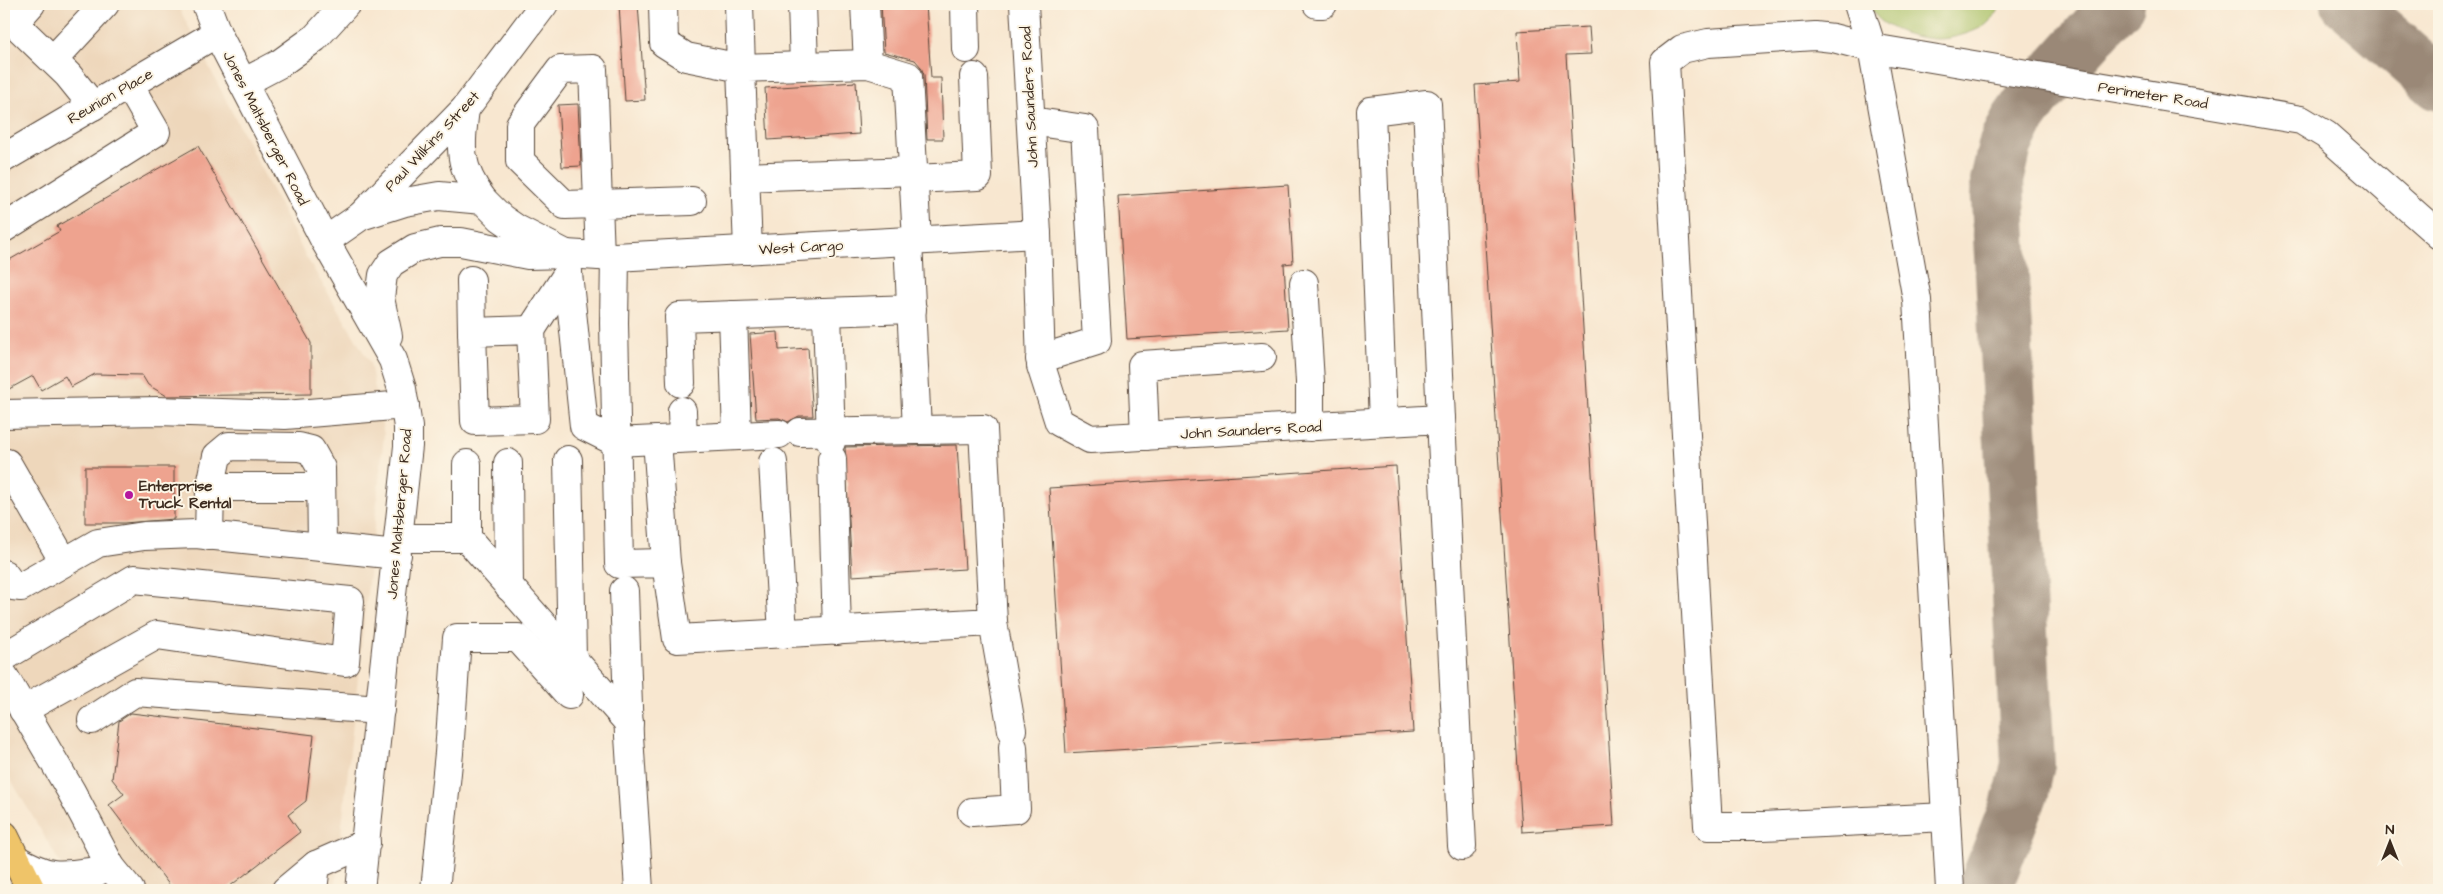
<svg xmlns="http://www.w3.org/2000/svg" width="2443" height="894" font-family="'Architects Daughter',sans-serif">
  <style>
    .built { fill: #eed7bb }
    .green { fill: #a8c065; stroke: #727542 }
    .lines { fill: none; stroke-linecap: round; stroke-linejoin: round }
    .taxiway { stroke: #9a8877; stroke-width: 54 }
    .building { fill: #eea38f }
    .minor-casing { stroke: #574639; stroke-width: 30 }
    .major-casing { stroke: #574639; stroke-width: 30 }
    .minor { stroke: #fff; stroke-width: 28 }
    .major { stroke: #efc469; stroke-width: 28 }
    .poi-dot { fill: #b5179e; stroke: #fcf5e5; stroke-width: 2 }
    .labels { text-anchor: middle; stroke-width: 4; stroke-linejoin: round; paint-order: stroke }
    .street-label { font-size: 15px; fill: #3b2a1e; stroke: #fcf5e5 }
    .poi-label { font-size: 15px; font-weight: bold; fill: #3b2a1e; stroke: #fcf5e5; text-anchor: start }
  </style>
  <rect width="100%" height="100%" fill="#fcf5e5"/>
  <filter id="ink" filterUnits="userSpaceOnUse"><feTurbulence type="fractalNoise" baseFrequency=".02" numOctaves="2"/><feDisplacementMap in="SourceGraphic" scale="10" xChannelSelector="R" yChannelSelector="G"/><feConvolveMatrix kernelMatrix="1 2 1 2 8 2 1 2 1" color-interpolation-filters="sRGB"/></filter>
  <filter id="wash" filterUnits="userSpaceOnUse"><feTurbulence type="fractalNoise" baseFrequency=".0096" numOctaves="4" result="noise"/><feDisplacementMap in="SourceGraphic" scale="20" xChannelSelector="R" yChannelSelector="G"/><feGaussianBlur stdDeviation="1.12" result="paint"/><feColorMatrix in="noise" values="0 0 0 0 0 0 0 0 0 0 0 0 0 0 0 0 0 1.4 0 .05"/><feComposite in="paint" operator="in"/></filter>
  <g filter="url(#wash)">
    <rect width="100%" height="100%" fill="#f8e7d0"/>
    <path class="built" d="M 4,4 L 177,4 L 304,253 L 370,363 L 384,435 L 335,890 L 76,890 L 4,768 Z"/>
    <path class="green" d="M 1869,4 L 2003,4 C 1997,10 1990,24 1982,27 C 1971,33 1952,39 1938,39 C 1915,39 1876,28 1869,4 Z"/>
    <g class="lines">
      <g class="taxiway">
        <path d="M 2348,4 L 2439,84"/>
        <path d="M 1984,890 L 2022,792 L 2028,764 L 1997,181 L 2005,146 L 2017,121 L 2035,96 L 2118,4"/>
      </g>
    </g>
    <g id="blocks">
      <g class="building">
        <path d="M 619,4 L 638,4 L 645,100 L 625,101 Z"/>
        <path d="M 881,4 L 926,4 L 931,78 L 941,78 L 943,139 L 927,139 L 924,75 L 921,67 L 915,60 L 884,52 Z"/>
        <path d="M 1589,27 L 1591,54 L 1566,55 L 1614,826 L 1522,832 L 1475,85 L 1520,82 L 1517,31 Z"/>
        <path d="M 856,82 L 859,134 L 768,140 L 765,88 Z"/>
        <path d="M 578,104 L 581,166 L 562,167 L 558,105 Z"/>
        <path d="M 198,146 L 311,343 L 311,394 L 167,396 L 148,385 L 142,375 L 95,374 L 71,387 L 65,376 L 41,390 L 33,376 L 9,389 L 4,379 L 4,263 L 60,231 L 57,226 Z"/>
        <path d="M 1288,185 L 1293,263 L 1284,264 L 1288,329 L 1127,339 L 1118,196 Z"/>
        <path d="M 778,332 L 779,350 L 808,348 L 813,416 L 799,416 L 788,422 L 779,418 L 756,419 L 750,334 Z"/>
        <path d="M 957,445 L 965,569 L 852,576 L 845,447 Z"/>
        <path d="M 1396,466 L 1413,732 L 1066,753 L 1049,488 Z"/>
        <path d="M 85,467 L 174,467 L 174,519 L 124,523 L 85,523 Z"/>
        <path d="M 131,713 L 314,735 L 306,801 L 288,815 L 300,832 L 225,890 L 173,890 L 109,805 L 124,794 L 112,779 L 119,721 Z"/>
      </g>
    </g>
  </g>
  <g filter="url(#ink)">
    <use href="#blocks" fill-opacity="0" stroke="#574639" stroke-width="1"/>
    <g class="lines">
      <defs>
        <g id="minor">
          <path d="M 31,4 L 14,23 L 68,75 L 93,106"/>
          <path d="M 206,4 L 217,33 L 325,241 L 393,360 L 402,389 L 408,427 L 408,446 L 360,890"/>
          <path d="M 663,4 L 664,43 L 686,57 L 741,68 L 739,4"/>
          <path d="M 802,4 L 804,65"/>
          <path d="M 865,4 L 868,64"/>
          <path d="M 965,4 L 966,49"/>
          <path d="M 1024,4 L 1037,234 L 1041,366 L 1059,422 L 1090,439 L 1441,419 L 1462,846"/>
          <path d="M 1317,4 L 1323,4"/>
          <path d="M 1858,4 L 1872,48 L 2301,120 L 2326,135 L 2439,235"/>
          <path d="M 53,60 L 105,4"/>
          <path d="M 243,83 L 279,64 L 315,38 L 346,4"/>
          <path d="M 465,109 C 460,149 458,166 483,200"/>
          <path d="M 1031,121 L 1085,129 L 1097,341 L 1040,359"/>
          <path d="M 4,158 L 217,33"/>
          <path d="M 745,177 L 913,171"/>
          <path d="M 913,179 L 978,176 L 974,77"/>
          <path d="M 361,216 L 405,202 L 439,196 L 483,200 L 501,218 L 517,229 L 566,254 L 584,426 L 616,442 L 779,434"/>
          <path d="M 4,228 L 156,132 L 129,85"/>
          <path d="M 325,241 L 361,216 L 465,109 L 544,4"/>
          <path d="M 748,250 L 741,68 L 868,64 L 908,76 L 917,241"/>
          <path d="M 600,256 L 593,69 L 560,70 L 520,124 L 520,161 L 565,205 L 692,201"/>
          <path d="M 615,257 L 614,323 L 619,564 L 666,563 L 677,639 L 993,622 L 983,429 L 917,430"/>
          <path d="M 471,280 L 472,332"/>
          <path d="M 1304,283 L 1310,382 L 1310,427"/>
          <path d="M 827,312 L 831,442"/>
          <path d="M 733,315 L 737,436"/>
          <path d="M 531,330 L 535,419 L 475,421 L 472,332 Z"/>
          <path d="M 531,330 L 568,273"/>
          <path d="M 388,336 L 380,298 L 383,275 L 391,263 L 415,248 L 440,242 L 461,242 L 528,255 L 566,254 L 615,257 L 1037,234"/>
          <path d="M 681,383 L 679,317 L 912,309"/>
          <path d="M 682,411 L 683,438"/>
          <path d="M 4,414 L 157,411 L 285,415 L 405,405"/>
          <path d="M 1383,422 L 1371,111 L 1427,104 L 1441,419"/>
          <path d="M 800,432 L 917,430 L 908,241"/>
          <path d="M 1145,436 L 1142,365 L 1262,357"/>
          <path d="M 657,440 L 666,563"/>
          <path d="M 832,459 L 837,631"/>
          <path d="M 568,460 L 572,658"/>
          <path d="M 773,462 L 783,634"/>
          <path d="M 508,463 L 509,587"/>
          <path d="M 4,464 L 7,463 L 64,562"/>
          <path d="M 467,464 L 467,538"/>
          <path d="M 211,487 L 321,487"/>
          <path d="M 209,536 L 210,490 L 217,456 L 229,446 L 299,447 L 311,450 L 321,468 L 322,547"/>
          <path d="M 399,538 L 467,538 L 629,723"/>
          <path d="M 4,574 L 13,586 L 21,587 L 98,543 L 144,536 L 196,534 L 397,555"/>
          <path d="M 624,591 L 629,736 L 639,890"/>
          <path d="M 993,622 L 1012,730"/>
          <path d="M 4,657 L 134,579 L 350,601 L 345,662 L 157,635 L 23,710"/>
          <path d="M 4,676 L 71,791 L 111,867 L 97,871"/>
          <path d="M 229,699 L 380,710"/>
          <path d="M 92,720 L 135,692 L 217,698"/>
          <path d="M 972,812 L 1016,809 L 1013,747"/>
          <path d="M 1946,817 L 1763,826 L 1708,826 L 1665,62 L 1682,49 L 1708,43 L 1815,36 L 1833,38 L 1872,48 L 1917,300 L 1946,817 L 1950,890"/>
          <path d="M 16,859 C 50,879 60,876 97,871 L 76,890"/>
          <path d="M 111,867 L 130,890"/>
          <path d="M 286,890 L 316,865"/>
          <path d="M 313,890 L 316,865 L 366,843"/>
          <path d="M 435,890 L 449,753 L 457,638 L 518,638 L 569,695"/>
        </g>
        <path id="major" d="M 4,835 L 31,890"/>
      </defs>
      <use href="#minor" class="minor-casing"/>
      <use href="#major" class="major-casing"/>
      <use href="#minor" class="minor"/>
      <use href="#major" class="major"/>
    </g>
  </g>
  <circle class="poi-dot" cx="129" cy="495" r="5"/>
  <g class="labels">
    <g class="street-label">
      <text transform="translate(2153 95) rotate(9)" y="5">Perimeter Road</text>
      <text transform="translate(110 96) rotate(-30)" y="5">Reunion Place</text>
      <text transform="translate(1029 97) rotate(-93)" y="5">John Saunders Road</text>
      <text transform="translate(266 128) rotate(63)" y="5">Jones Maltsberger Road</text>
      <text transform="translate(432 141) rotate(-47)" y="5">Paul Wilkins Street</text>
      <text transform="translate(801 247) rotate(-3)" y="5">West Cargo</text>
      <text transform="translate(1251 430) rotate(-3)" y="5">John Saunders Road</text>
      <text transform="translate(399 514) rotate(-85)" y="5">Jones Maltsberger Road</text>
    </g>
    <g class="poi-label">
      <text x="139" y="491">Enterprise<tspan x="139" dy="17">Truck Rental</tspan></text>
    </g>
  </g>
  <rect width="2443" height="894" fill="none" stroke="#fcf5e5" stroke-width="20"/>
  <g transform="translate(2390 842)" stroke="#fcf5e5" stroke-width="4" paint-order="stroke">
  <path d="M0-4L9 19L0 12L-9 19Z" fill="#3b2a1e"/>
  <text y="-8" font-size="14" font-weight="bold" text-anchor="middle" fill="#3b2a1e">N</text>
  </g>
</svg>
